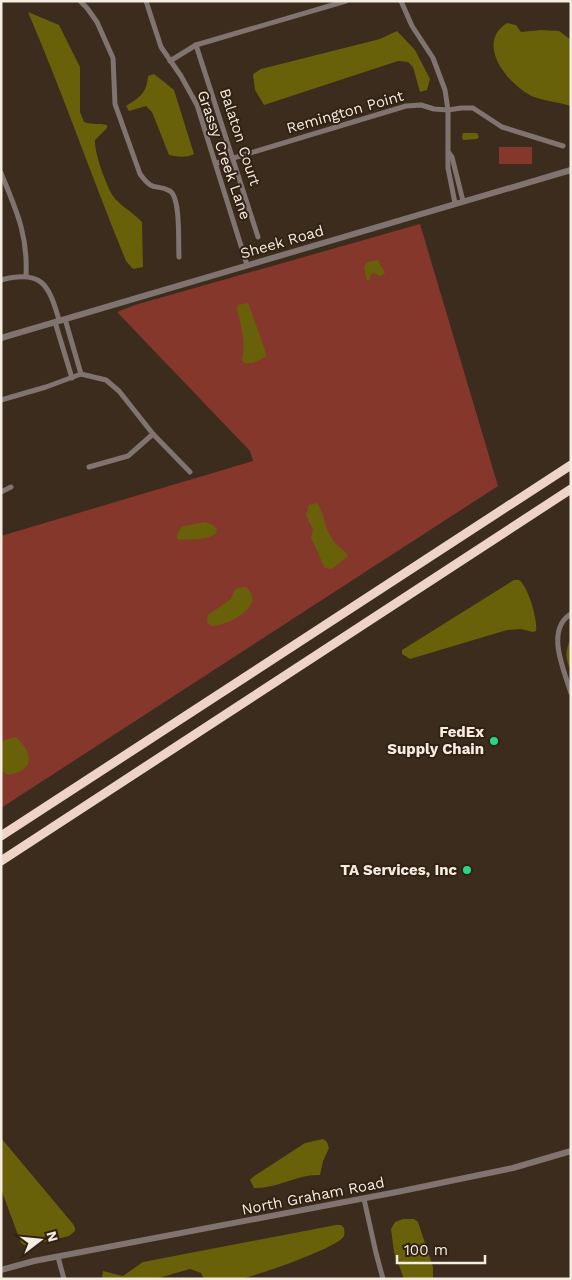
<svg xmlns="http://www.w3.org/2000/svg" width="572" height="1280" font-family="'Work Sans',sans-serif">
  <style>
    .green { fill: #86372c }
    .water { fill: #69600a }
    .lines { fill: none; stroke-linecap: round; stroke-linejoin: round }
    .minor { stroke: #7f746f; stroke-width: 5 }
    .tertiary { stroke: #7f746f; stroke-width: 6 }
    .motorway { stroke: #edd4c7; stroke-width: 9 }
    .poi-dot { fill: #25d886; stroke: #312214; stroke-width: 2 }
    .labels { text-anchor: middle; stroke-width: 4; stroke-linejoin: round; paint-order: stroke }
    .street-label { font-size: 15px; fill: #f5ece2; stroke: #312214 }
    .poi-label { font-size: 15px; font-weight: bold; fill: #f5ece2; stroke: #312214; text-anchor: end }
  </style>
  <rect width="100%" height="100%" fill="#3b2c1d"/>
  <g class="green">
    <rect x="499" y="147" width="33" height="17"/>
    <path d="M 420,224 L 498,486 L 1,808 L 1,536 L 253,461 L 250,451 L 117,312 L 135,305 Z"/>
  </g>
  <g class="water">
    <path d="M 28,12 L 59,25 L 80,67 L 80,112 L 84,122 C 93,125 99,123 107,125 L 107,128 L 95,140 C 94,152 106,185 113,196 C 118,204 135,214 142,222 L 143,267 L 133,269 L 126,261 C 92,178 63,94 28,12 Z"/>
    <path d="M 507,23 L 516,25 L 521,32 L 541,30 L 559,31 L 571,40 L 571,106 C 559,102 544,101 534,97 C 509,86 474,44 507,23 Z"/>
    <path d="M 397,31 L 415,50 L 430,79 L 427,90 L 420,92 L 413,67 L 408,62 L 398,61 L 264,105 L 255,90 L 253,74 L 261,69 L 380,39 Z"/>
    <path d="M 154,74 L 174,90 L 194,154 C 186,158 178,157 169,155 L 152,112 L 146,106 L 129,111 L 126,106 C 139,98 147,93 148,76 Z"/>
    <path d="M 463,133 L 477,133 L 479,137 L 477,139 L 463,140 L 462,137 Z"/>
    <path d="M 378,260 L 385,273 L 380,276 L 374,273 L 371,274 L 369,281 L 367,280 L 364,267 L 367,262 Z"/>
    <path d="M 248,303 L 265,350 L 266,357 L 253,363 L 245,363 L 242,360 C 246,342 241,326 237,309 L 238,305 Z"/>
    <path d="M 317,503 C 325,514 324,527 332,539 C 336,546 344,549 348,556 L 332,569 L 325,568 L 311,538 L 313,530 L 306,515 L 309,505 Z"/>
    <path d="M 204,522 C 210,523 214,525 217,530 C 216,534 216,534 212,536 C 206,539 183,541 177,539 L 177,535 L 181,527 Z"/>
    <path d="M 514,580 L 519,580 C 528,586 538,620 536,631 L 533,632 L 521,629 L 507,630 L 410,659 L 402,654 L 402,650 Z"/>
    <path d="M 246,587 C 268,606 227,626 211,626 L 207,622 L 208,615 L 231,599 L 234,591 L 238,588 Z"/>
    <path d="M 571,638 L 571,671 C 565,658 565,651 571,638 Z"/>
    <path d="M 16,737 C 34,754 35,771 7,775 L 1,769 L 1,741 Z"/>
    <path d="M 1,1138 L 73,1224 L 75,1228 L 75,1231 L 69,1236 L 26,1246 L 21,1243 L 1,1189 Z"/>
    <path d="M 323,1139 L 327,1142 L 329,1148 L 323,1161 L 320,1175 C 297,1174 277,1189 254,1188 L 250,1180 L 253,1177 L 305,1143 Z"/>
    <path d="M 403,1219 L 414,1219 L 418,1222 L 433,1267 L 433,1279 L 404,1279 L 394,1252 L 391,1229 L 395,1222 Z"/>
    <path d="M 336,1225 L 341,1225 L 344,1228 C 344,1230 345,1233 344,1236 C 338,1248 256,1276 240,1279 C 229,1280 216,1279 204,1279 L 201,1273 L 190,1269 L 155,1279 L 102,1279 L 103,1271 L 123,1276 L 143,1262 Z"/>
  </g>
  <g class="lines">
    <g class="minor">
      <path d="M 80,1 L 87,8 L 97,22 L 113,58 L 115,104 L 140,174 C 154,193 155,183 170,191 C 181,198 178,244 179,257"/>
      <path d="M 146,1 L 161,47 L 181,76 L 197,105 L 247,265"/>
      <path d="M 401,1 L 412,26 L 433,58 L 445,90 L 448,110 L 448,168 L 455,203"/>
      <path d="M 196,45 L 258,237"/>
      <path d="M 170,61 L 196,45 L 346,1"/>
      <path d="M 449,153 L 452,157 L 463,201"/>
      <path d="M 217,163 L 406,106 L 421,105 L 434,109 L 448,110 L 461,108 L 473,108 L 502,127 L 563,146"/>
      <path d="M 1,173 C 16,210 28,234 26,275"/>
      <path d="M 1,280 C 42,269 49,285 59,320"/>
      <path d="M 65,319 L 81,374"/>
      <path d="M 55,322 L 72,378"/>
      <path d="M 1,400 L 46,387 L 81,374 L 106,380 L 119,391 L 153,434 L 190,472"/>
      <path d="M 89,467 L 128,456 L 153,434"/>
      <path d="M 1,492 L 11,487"/>
      <path d="M 571,614 C 545,630 564,670 571,693"/>
      <path d="M 364,1199 L 376,1253 L 383,1279"/>
      <path d="M 58,1257 L 64,1279"/>
    </g>
    <g class="tertiary">
      <path d="M 1,338 L 571,170"/>
      <path d="M 1,1270 L 34,1261 L 397,1192 L 513,1168 L 571,1151"/>
    </g>
    <g class="motorway">
      <path d="M 1,836 L 571,465"/>
      <path d="M 1,861 L 571,489"/>
    </g>
  </g>
  <g class="poi-dot">
    <circle cx="494" cy="741" r="5"/>
    <circle cx="467" cy="870" r="5"/>
  </g>
  <g class="labels">
    <g class="street-label">
      <text transform="translate(345 112) rotate(-16)" y="5">Remington Point</text>
      <text transform="translate(240 137) rotate(72)" y="5">Balaton Court</text>
      <text transform="translate(224 155) rotate(71)" y="5">Grassy Creek Lane</text>
      <text transform="translate(282 242) rotate(-16)" y="5">Sheek Road</text>
      <text transform="translate(313 1196) rotate(-11)" y="5">North Graham Road</text>
    </g>
    <g class="poi-label">
      <text x="484" y="737">FedEx<tspan x="484" dy="17">Supply Chain</tspan></text>
      <text x="457" y="875">TA Services, Inc</text>
    </g>
  </g>
  <rect width="572" height="1280" fill="none" stroke="#f5ece2" stroke-width="5"/>
  <g transform="translate(40 1240) rotate(74)" stroke="#312214" stroke-width="4" paint-order="stroke">
  <path d="M0-4L9 19L0 12L-9 19Z" fill="#f5ece2"/>
  <text y="-8" font-size="14" font-weight="bold" text-anchor="middle" fill="#f5ece2">N</text>
  </g>
  <path d="M397 1255v8h88v-8" fill="none" stroke="#f5ece2" stroke-width="2.5"/>
  <text x="404" y="1255" font-size="15" fill="#f5ece2" stroke="#312214" stroke-width="4" paint-order="stroke">100 m</text>
</svg>
